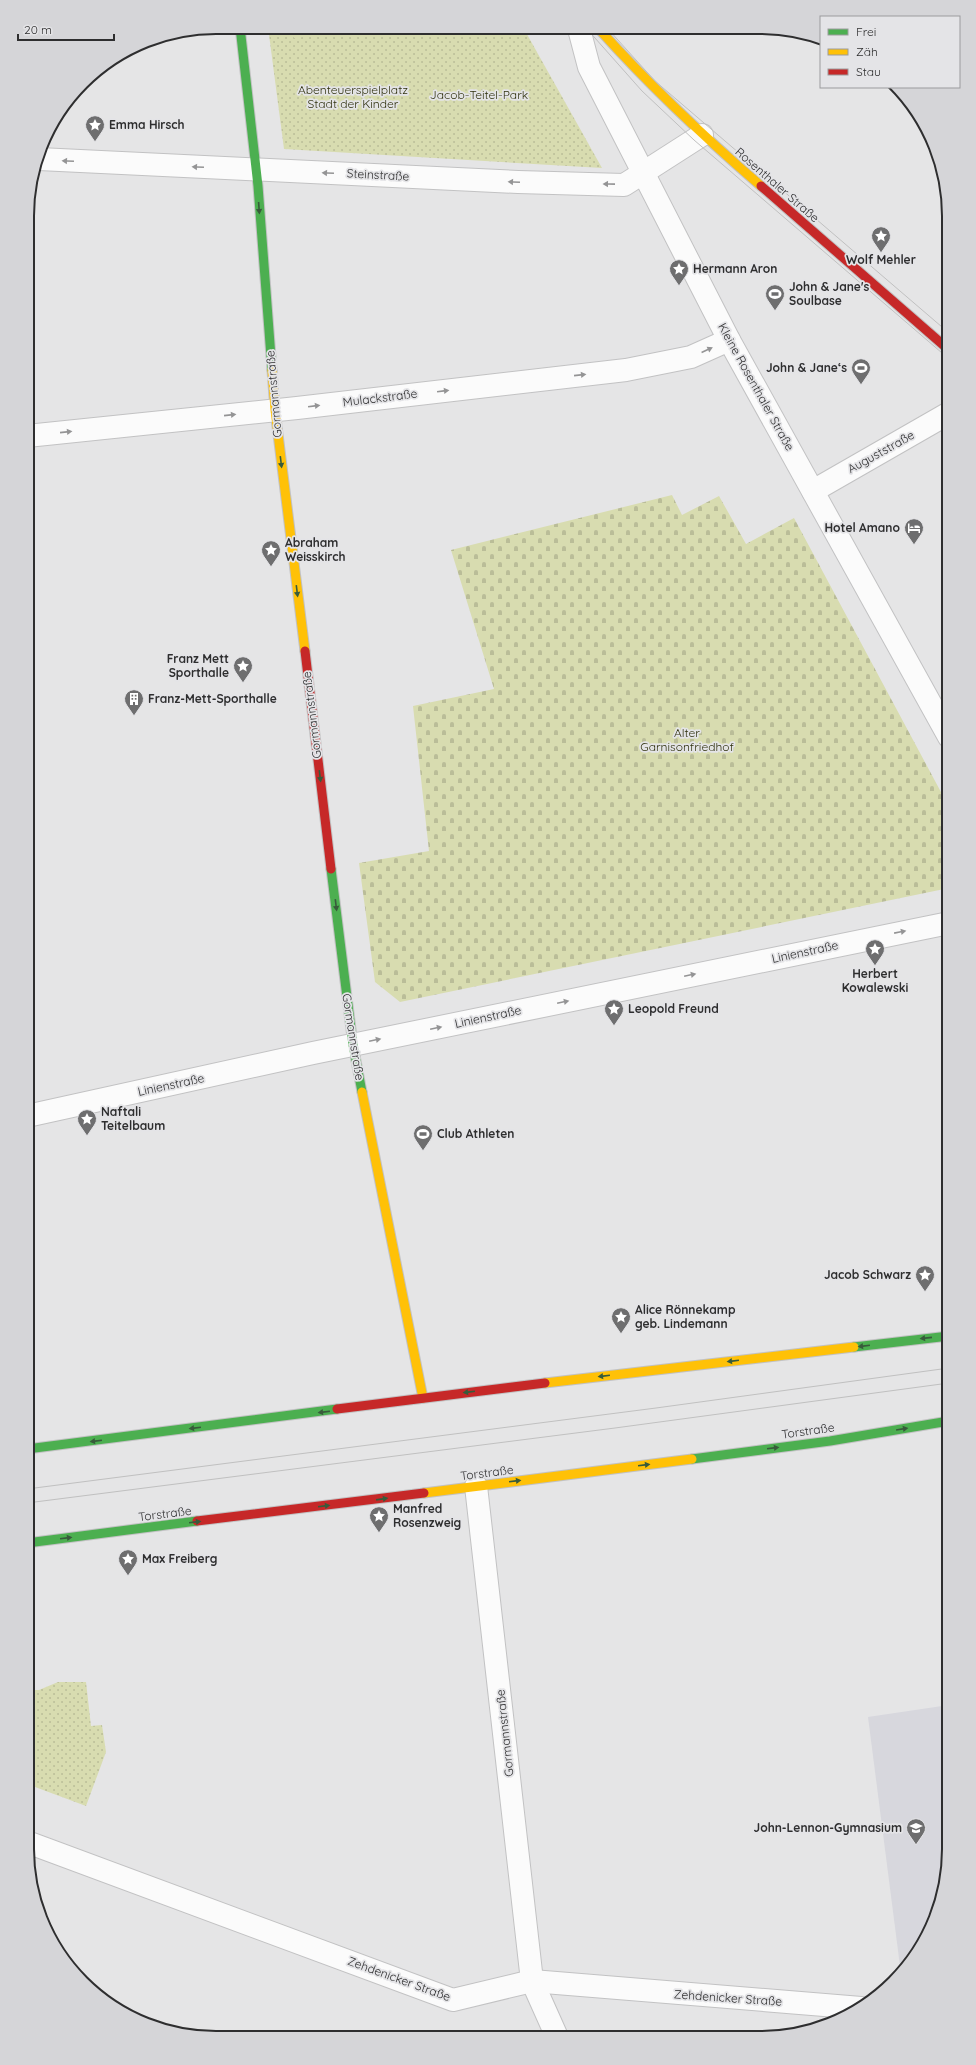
<svg xmlns="http://www.w3.org/2000/svg" width="976" height="2065" font-family="Quicksand,sans-serif">
  <style>
    .built { fill: #d7d7dd }
    .grass { fill: url(#grass-dots) }
    .cemetery { fill: url(#cemetery-stones) }
    .garden { fill: #d8dcb0 }
    .lines { fill: none; stroke-linecap: round; stroke-linejoin: round }
    .street-casing { stroke: #c2c2c3; stroke-width: 24 }
    .fast-casing { stroke: #c2c2c3; stroke-width: 11 }
    .slow-casing { stroke: #c2c2c3; stroke-width: 11 }
    .jam-casing { stroke: #c2c2c3; stroke-width: 11 }
    .street { stroke: #fbfbfb; stroke-width: 22 }
    .fast { stroke: #4caf50; stroke-width: 9 }
    .slow { stroke: #ffc107; stroke-width: 9 }
    .jam { stroke: #c62828; stroke-width: 9 }
    .tram { stroke: #c0c0c0; stroke-width: 1 }
    .oneway { fill: #949495 }
    .oneway2 { fill: #385b3b }
    .labels { text-anchor: middle; stroke-width: 3.5; stroke-linejoin: round; paint-order: stroke }
    .park-label { font-size: 12px; fill: #2e300c; stroke: #e4e4e7 }
    .poi-label { font-size: 12px; font-weight: bold; fill: #2e2e2f; stroke: #e4e4e7; text-anchor: start }
    .street-label { font-size: 12px; fill: #2e2e2f; stroke: #e4e4e7 }
    .rim { fill: none; stroke: #2e2e2f; stroke-width: 2 }
  </style>
  <defs>
    <pattern id="grass-dots" width="8" height="8" patternUnits="userSpaceOnUse"><rect width="8" height="8" fill="#d8dcb0"/><path d="M2 2h.1M6 6h.1" fill="none" stroke="#babd98" stroke-width="1.8" stroke-linecap="round"/></pattern>
    <pattern id="cemetery-stones" width="16" height="16" patternUnits="userSpaceOnUse"><rect width="16" height="16" fill="#d8dcb0"/><path d="M2 7V4a2 2 0 0 1 4 0v3zM10 15v-3a2 2 0 0 1 4 0v3z" fill="#babd98"/></pattern>
  </defs>
  <rect width="100%" height="100%" fill="#e5e5e6"/>
  <path class="built" d="M 949,1705 L 949,1862 L 935,1921 L 907,1966 L 900,1966 L 868,1717 Z"/>
  <g class="grass">
    <path d="M 268,27 L 524,29 L 602,168 L 284,149 Z"/>
    <path d="M 58,1682 L 86,1682 L 91,1726 L 102,1725 L 106,1752 L 86,1806 L 27,1784 L 27,1690 L 39,1690 Z"/>
  </g>
  <path class="cemetery" d="M 672,495 L 682,515 L 719,496 L 746,544 L 794,518 L 949,807 L 949,888 L 400,1002 L 375,982 L 359,863 L 429,851 L 413,706 L 494,689 L 451,550 Z"/>
  <path class="garden" d="M 293,27 L 387,28 L 294,38 Z"/>
  <g class="lines">
    <defs>
      <g id="street">
        <path d="M 579,29 L 589,67 L 729,340 L 949,737"/>
        <path d="M 39,159 L 518,182 L 624,185 L 702,135"/>
        <path d="M 27,436 L 297,408 L 626,370 L 691,357 L 729,340"/>
        <path d="M 813,491 L 949,413"/>
        <path d="M 27,1116 L 313,1053 L 949,923"/>
        <path d="M 476,1486 L 532,1981 L 557,2037"/>
        <path d="M 27,1842 L 453,2000 L 532,1981 L 861,2008"/>
      </g>
      <g id="fast">
        <path d="M 240,27 L 258,186 L 272,370"/>
        <path d="M 331,869 L 353,1045 L 362,1092"/>
        <path d="M 854,1347 L 949,1336"/>
        <path d="M 27,1449 L 337,1409"/>
        <path d="M 692,1459 L 830,1441 L 949,1421"/>
        <path d="M 27,1543 L 197,1521"/>
      </g>
      <g id="slow">
        <path d="M 599,29 C 651,87 703,136 761,186"/>
        <path d="M 272,370 L 275,410 L 305,651"/>
        <path d="M 362,1092 L 423,1398"/>
        <path d="M 545,1383 L 854,1347"/>
        <path d="M 424,1493 L 692,1459"/>
      </g>
      <g id="jam">
        <path d="M 761,186 L 949,350"/>
        <path d="M 305,651 L 331,869"/>
        <path d="M 337,1409 L 545,1383"/>
        <path d="M 197,1521 L 424,1493"/>
      </g>
    </defs>
    <use href="#street" class="street-casing"/>
    <use href="#fast" class="fast-casing"/>
    <use href="#slow" class="slow-casing"/>
    <use href="#jam" class="jam-casing"/>
    <use href="#street" class="street"/>
    <use href="#fast" class="fast"/>
    <use href="#slow" class="slow"/>
    <use href="#jam" class="jam"/>
    <g class="tram">
      <path d="M 587,29 L 642,91 L 694,140 L 949,359"/>
      <path d="M 608,29 L 655,81 L 949,333"/>
      <path d="M 27,1489 L 656,1408 L 949,1368"/>
      <path d="M 27,1503 L 615,1428 L 949,1383"/>
    </g>
  </g>
  <defs><path id="oneway-solid" d="M-6-.8H1V-3.2L6.5 0L1 3.2V.8H-6Z"/></defs>
  <g class="oneway">
    <use href="#oneway-solid" transform="translate(68 161) rotate(-177)"/>
    <use href="#oneway-solid" transform="translate(198 167) rotate(-177)"/>
    <use href="#oneway-solid" transform="translate(328 173) rotate(-177)"/>
    <use href="#oneway-solid" transform="translate(514 182) rotate(-177)"/>
    <use href="#oneway-solid" transform="translate(609 184) rotate(-179)"/>
    <use href="#oneway-solid" transform="translate(707 350) rotate(-25)"/>
    <use href="#oneway-solid" transform="translate(580 375) rotate(-6)"/>
    <use href="#oneway-solid" transform="translate(443 391) rotate(-7)"/>
    <use href="#oneway-solid" transform="translate(314 406) rotate(-7)"/>
    <use href="#oneway-solid" transform="translate(230 415) rotate(-6)"/>
    <use href="#oneway-solid" transform="translate(66 432) rotate(-6)"/>
    <use href="#oneway-solid" transform="translate(900 932) rotate(-11)"/>
    <use href="#oneway-solid" transform="translate(690 975) rotate(-12)"/>
    <use href="#oneway-solid" transform="translate(563 1002) rotate(-12)"/>
    <use href="#oneway-solid" transform="translate(436 1028) rotate(-12)"/>
    <use href="#oneway-solid" transform="translate(375 1040) rotate(-12)"/>
  </g>
  <g class="oneway2">
    <use href="#oneway-solid" transform="translate(259 208) rotate(86)"/>
    <use href="#oneway-solid" transform="translate(281 462) rotate(83)"/>
    <use href="#oneway-solid" transform="translate(297 591) rotate(83)"/>
    <use href="#oneway-solid" transform="translate(320 776) rotate(83)"/>
    <use href="#oneway-solid" transform="translate(336 905) rotate(83)"/>
    <use href="#oneway-solid" transform="translate(926 1338) rotate(174)"/>
    <use href="#oneway-solid" transform="translate(864 1346) rotate(173)"/>
    <use href="#oneway-solid" transform="translate(733 1361) rotate(173)"/>
    <use href="#oneway-solid" transform="translate(604 1376) rotate(173)"/>
    <use href="#oneway-solid" transform="translate(469 1392) rotate(173)"/>
    <use href="#oneway-solid" transform="translate(324 1412) rotate(173)"/>
    <use href="#oneway-solid" transform="translate(195 1428) rotate(173)"/>
    <use href="#oneway-solid" transform="translate(902 1429) rotate(-9)"/>
    <use href="#oneway-solid" transform="translate(96 1441) rotate(173)"/>
    <use href="#oneway-solid" transform="translate(773 1448) rotate(-7)"/>
    <use href="#oneway-solid" transform="translate(644 1465) rotate(-7)"/>
    <use href="#oneway-solid" transform="translate(515 1481) rotate(-7)"/>
    <use href="#oneway-solid" transform="translate(382 1499) rotate(-8)"/>
    <use href="#oneway-solid" transform="translate(324 1506) rotate(-7)"/>
    <use href="#oneway-solid" transform="translate(195 1522) rotate(-7)"/>
    <use href="#oneway-solid" transform="translate(66 1538) rotate(-7)"/>
  </g>
  <defs>
    <symbol id="sight-pin" viewBox="-11 -11 22 30"><path d="M0 17L-7.5 6A9.5 9.5 0 1 1 7.5 6Z" fill="#6e6e6f" stroke="#e4e4e7"/><path d="M0-6L1.8-2.2L6-1.7L2.9 1.2L3.7 5.4L0 3.3L-3.7 5.4L-2.9 1.2L-6-1.7L-1.8-2.2Z" fill="#fff"/></symbol>
    <symbol id="stadium-pin" viewBox="-11 -11 22 30"><path d="M0 17L-7.5 6A9.5 9.5 0 1 1 7.5 6Z" fill="#6e6e6f" stroke="#e4e4e7"/><path d="M0-5a6.5 5 0 1 0 0 10a6.5 5 0 1 0 0-10ZM-3.5-1.8h7v3.6h-7Z" fill="#fff"/></symbol>
    <symbol id="hotel-pin" viewBox="-11 -11 22 30"><path d="M0 17L-7.5 6A9.5 9.5 0 1 1 7.5 6Z" fill="#6e6e6f" stroke="#e4e4e7"/><path d="M-6-4.5h1.5V1H6V5H4.5V3h-9V5H-6ZM-4 0a1.8 1.8 0 1 1 3.6 0ZM.5 0V-2.5h3Q6-2.5 6 0Z" fill="#fff"/></symbol>
    <symbol id="building-pin" viewBox="-11 -11 22 30"><path d="M0 17L-7.5 6A9.5 9.5 0 1 1 7.5 6Z" fill="#6e6e6f" stroke="#e4e4e7"/><path d="M-4-6H4V6H1V3H-1V6H-4ZM-2.5-4.3h1.7v1.8h-1.7ZM.8-4.3h1.7v1.8H.8ZM-2.5-1h1.7V.8h-1.7ZM.8-1h1.7V.8H.8Z" fill="#fff"/></symbol>
    <symbol id="school-pin" viewBox="-11 -11 22 30"><path d="M0 17L-7.5 6A9.5 9.5 0 1 1 7.5 6Z" fill="#6e6e6f" stroke="#e4e4e7"/><path d="M0-5L7-2L0 1L-7-2ZM-4 1L0 2.5L4 1V4Q0 6-4 4Z" fill="#fff"/></symbol>
  </defs>
  <g fill-rule="evenodd">
    <use href="#sight-pin" x="84" y="114" width="22" height="30"/>
    <use href="#sight-pin" x="870" y="225" width="22" height="30"/>
    <use href="#sight-pin" x="668" y="258" width="22" height="30"/>
    <use href="#stadium-pin" x="764" y="283" width="22" height="30"/>
    <use href="#stadium-pin" x="850" y="357" width="22" height="30"/>
    <use href="#hotel-pin" x="903" y="517" width="22" height="30"/>
    <use href="#sight-pin" x="260" y="539" width="22" height="30"/>
    <use href="#sight-pin" x="232" y="655" width="22" height="30"/>
    <use href="#building-pin" x="123" y="688" width="22" height="30"/>
    <use href="#sight-pin" x="864" y="938" width="22" height="30"/>
    <use href="#sight-pin" x="603" y="998" width="22" height="30"/>
    <use href="#sight-pin" x="76" y="1108" width="22" height="30"/>
    <use href="#stadium-pin" x="412" y="1123" width="22" height="30"/>
    <use href="#sight-pin" x="914" y="1264" width="22" height="30"/>
    <use href="#sight-pin" x="610" y="1306" width="22" height="30"/>
    <use href="#sight-pin" x="368" y="1505" width="22" height="30"/>
    <use href="#sight-pin" x="117" y="1548" width="22" height="30"/>
    <use href="#school-pin" x="905" y="1817" width="22" height="30"/>
  </g>
  <g class="labels">
    <g class="park-label">
      <text x="353" y="94">Abenteuerspielplatz<tspan x="353" dy="14">Stadt der Kinder</tspan></text>
      <text x="479" y="99">Jacob-Teitel-Park</text>
      <text x="687" y="737">Alter<tspan x="687" dy="14">Garnisonfriedhof</tspan></text>
    </g>
    <g class="poi-label">
      <text x="109" y="129">Emma Hirsch</text>
      <text x="881" y="264" text-anchor="middle">Wolf Mehler</text>
      <text x="693" y="273">Hermann Aron</text>
      <text x="789" y="291">John &amp; Jane's<tspan x="789" dy="14">Soulbase</tspan></text>
      <text x="847" y="372" text-anchor="end">John &amp; Jane‘s</text>
      <text x="900" y="532" text-anchor="end">Hotel Amano</text>
      <text x="285" y="547">Abraham<tspan x="285" dy="14">Weisskirch</tspan></text>
      <text x="229" y="663" text-anchor="end">Franz Mett<tspan x="229" dy="14">Sporthalle</tspan></text>
      <text x="148" y="703">Franz-Mett-Sporthalle</text>
      <text x="875" y="978" text-anchor="middle">Herbert<tspan x="875" dy="14">Kowalewski</tspan></text>
      <text x="628" y="1013">Leopold Freund</text>
      <text x="101" y="1116">Naftali<tspan x="101" dy="14">Teitelbaum</tspan></text>
      <text x="437" y="1138">Club Athleten</text>
      <text x="911" y="1279" text-anchor="end">Jacob Schwarz</text>
      <text x="635" y="1314">Alice Rönnekamp<tspan x="635" dy="14">geb. Lindemann</tspan></text>
      <text x="393" y="1513">Manfred<tspan x="393" dy="14">Rosenzweig</tspan></text>
      <text x="142" y="1563">Max Freiberg</text>
      <text x="902" y="1832" text-anchor="end">John-Lennon-Gymnasium</text>
    </g>
    <g class="street-label">
      <text transform="translate(378 175) rotate(3)" y="4">Steinstraße</text>
      <text transform="translate(777 185) rotate(41)" y="4">Rosenthaler Straße</text>
      <text transform="translate(756 387) rotate(61)" y="4">Kleine Rosenthaler Straße</text>
      <text transform="translate(274 394) rotate(-95)" y="4">Gormannstraße</text>
      <text transform="translate(380 398) rotate(-7)" y="4">Mulackstraße</text>
      <text transform="translate(881 452) rotate(-29)" y="4">Auguststraße</text>
      <text transform="translate(312 715) rotate(-97)" y="4">Gormannstraße</text>
      <text transform="translate(805 952) rotate(-12)" y="4">Linienstraße</text>
      <text transform="translate(488 1017) rotate(-12)" y="4">Linienstraße</text>
      <text transform="translate(353 1037) rotate(81)" y="4">Gormannstraße</text>
      <text transform="translate(171 1085) rotate(-12)" y="4">Linienstraße</text>
      <text transform="translate(808 1431) rotate(-8)" y="4">Torstraße</text>
      <text transform="translate(487 1473) rotate(-7)" y="4">Torstraße</text>
      <text transform="translate(165 1514) rotate(-7)" y="4">Torstraße</text>
      <text transform="translate(505 1733) rotate(-96)" y="4">Gormannstraße</text>
      <text transform="translate(399 1979) rotate(20)" y="4">Zehdenicker Straße</text>
      <text transform="translate(728 1998) rotate(4)" y="4">Zehdenicker Straße</text>
    </g>
  </g>
  <path d="M0 0H976V2065H0ZM216 34H760A182 182 0 0 1 942 216V1849A182 182 0 0 1 760 2031H216A182 182 0 0 1 34 1849V216A182 182 0 0 1 216 34Z" fill="#d5d5d8" fill-rule="evenodd"/>
  <path class="rim" d="M216 34H760A182 182 0 0 1 942 216V1849A182 182 0 0 1 760 2031H216A182 182 0 0 1 34 1849V216A182 182 0 0 1 216 34Z"/>
  <rect x="820" y="16" width="140" height="72" fill="#e4e4e7" stroke="#9b9b9d"/>
  <rect x="828" y="29" width="20" height="6" fill="#4caf50" stroke="#9b9b9d"/>
  <text x="856" y="36" font-size="12" fill="#2e2e2f">Frei</text>
  <rect x="828" y="49" width="20" height="6" fill="#ffc107" stroke="#9b9b9d"/>
  <text x="856" y="56" font-size="12" fill="#2e2e2f">Zäh</text>
  <rect x="828" y="69" width="20" height="6" fill="#c62828" stroke="#9b9b9d"/>
  <text x="856" y="76" font-size="12" fill="#2e2e2f">Stau</text>
  <path d="M18 34v6h96v-6" fill="none" stroke="#2e2e2f" stroke-width="2"/>
  <text x="24" y="34" font-size="12" fill="#2e2e2f" stroke="#e4e4e7" stroke-width="3" paint-order="stroke">20 m</text>
</svg>
